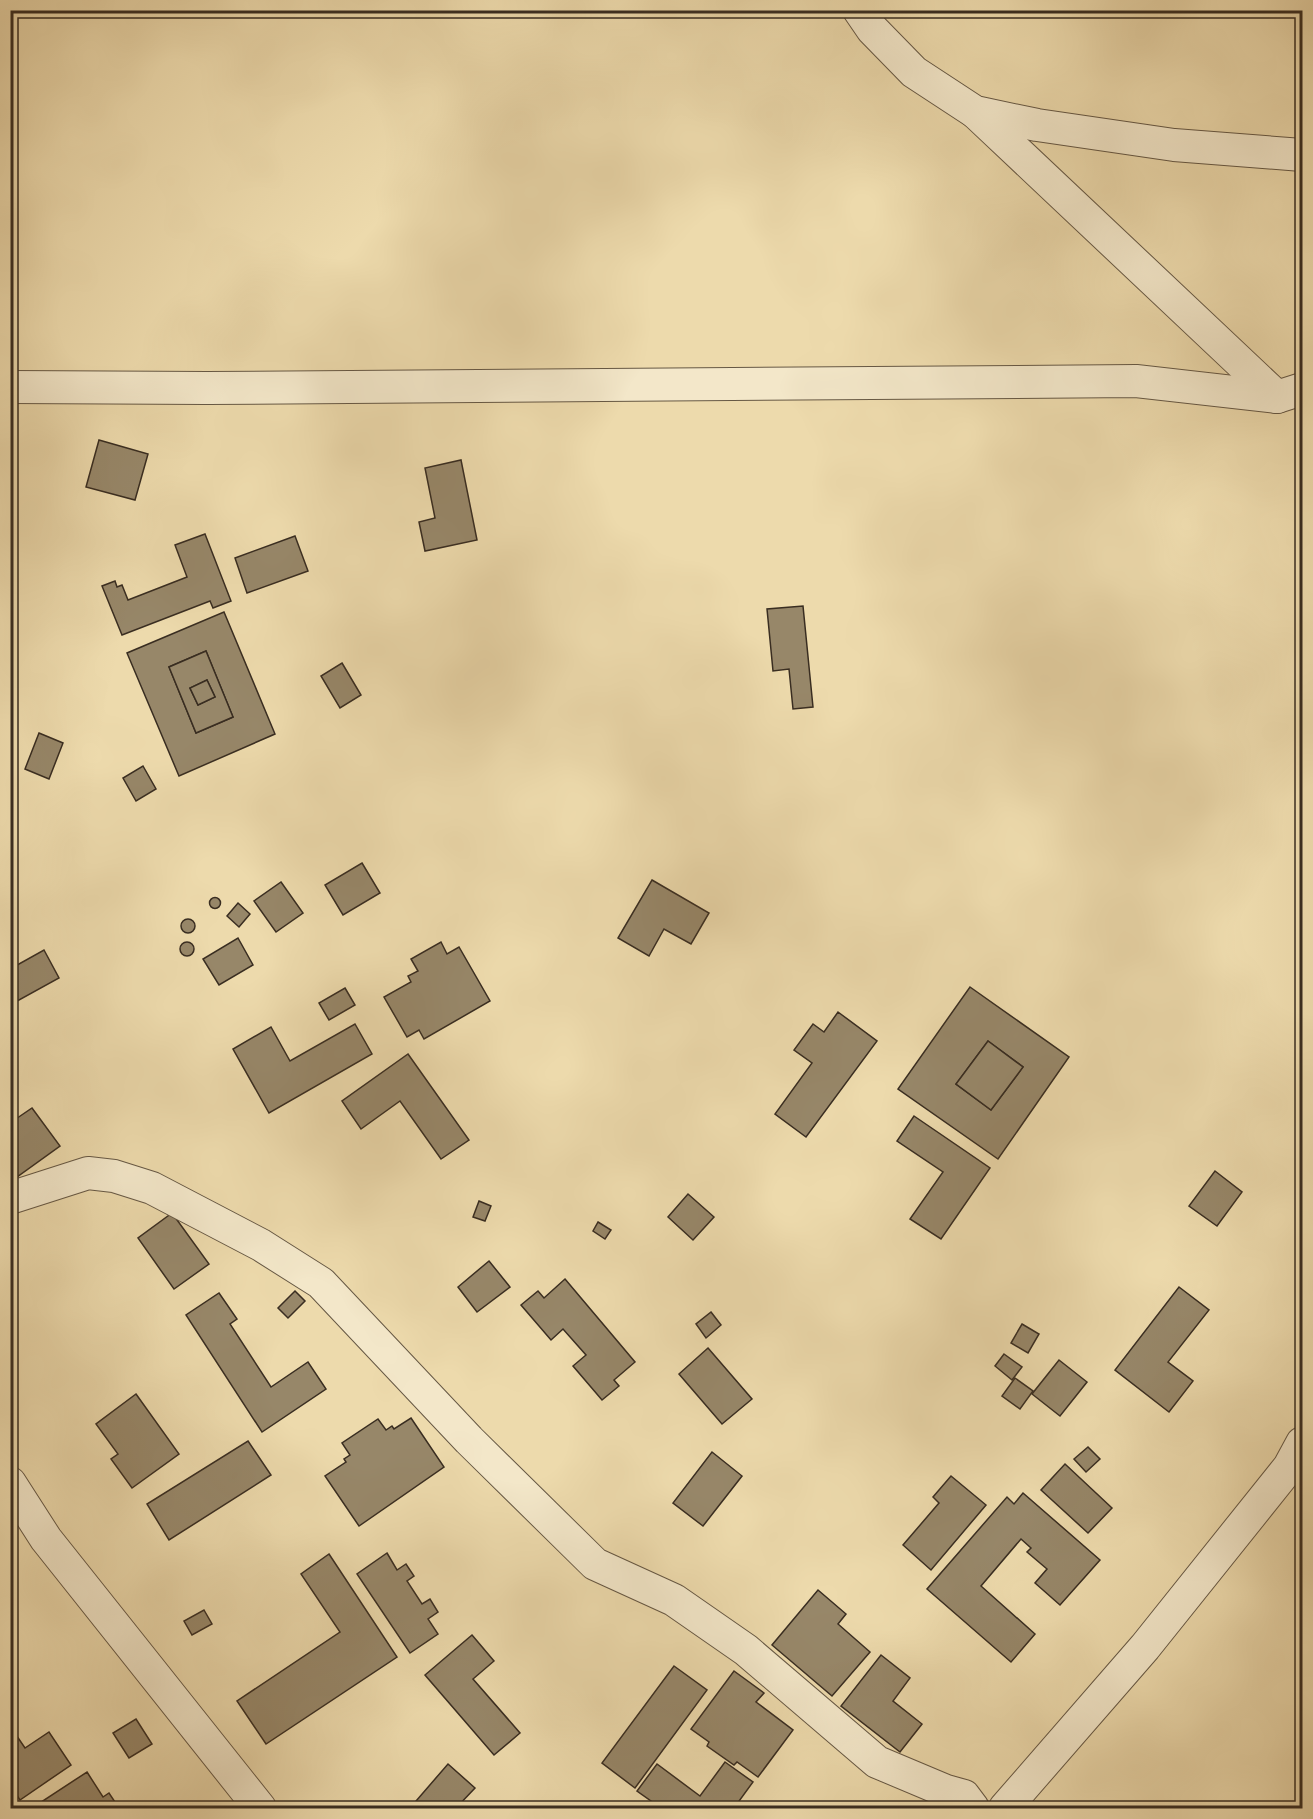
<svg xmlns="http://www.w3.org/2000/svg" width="1313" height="1819" font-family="'Old Standard TT',serif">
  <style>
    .building { fill: #978769; stroke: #392d21; stroke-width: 1.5; fill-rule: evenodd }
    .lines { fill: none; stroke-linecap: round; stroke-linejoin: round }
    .minor-casing { stroke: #665844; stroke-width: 34 }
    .minor { stroke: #f3e7c9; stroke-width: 32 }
  </style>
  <rect width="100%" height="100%" fill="#eddaac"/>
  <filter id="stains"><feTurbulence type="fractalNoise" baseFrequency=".00333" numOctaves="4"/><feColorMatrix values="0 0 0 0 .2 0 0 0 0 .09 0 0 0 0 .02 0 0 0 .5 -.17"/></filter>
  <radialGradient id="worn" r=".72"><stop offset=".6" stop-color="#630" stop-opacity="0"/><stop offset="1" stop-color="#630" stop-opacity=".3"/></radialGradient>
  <g class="building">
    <path d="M 99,440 L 148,454 L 135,500 L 86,487 Z"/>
    <path d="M 461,460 L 477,540 L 425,551 L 419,522 L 435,518 L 425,468 Z"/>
    <path d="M 205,534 L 231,601 L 213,608 L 210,601 L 122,635 L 102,586 L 115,581 L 117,587 L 122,585 L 128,600 L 187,577 L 175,545 Z"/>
    <path d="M 295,536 L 308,571 L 247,593 L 235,558 Z"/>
    <path d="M 803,606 L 813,707 L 793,709 L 789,669 L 773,671 L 767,609 Z"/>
    <path d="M 224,612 L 275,734 L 179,776 L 127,653 ZM 206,651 L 233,717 L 196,733 L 169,667 Z"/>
    <path d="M 206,651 L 233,717 L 196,733 L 169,667 ZM 207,680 L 215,697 L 198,705 L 190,688 Z"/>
    <path d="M 342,663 L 361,695 L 340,708 L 321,676 Z"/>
    <path d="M 207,680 L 215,697 L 198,705 L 190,688 Z"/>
    <path d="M 39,733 L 63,743 L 49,779 L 25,769 Z"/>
    <path d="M 143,766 L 156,789 L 136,801 L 123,778 Z"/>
    <path d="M 362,863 L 380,893 L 343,915 L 325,885 Z"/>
    <path d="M 652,880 L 709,913 L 691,944 L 664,929 L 649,956 L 618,938 Z"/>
    <path d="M 281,882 L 303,913 L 276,932 L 254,901 Z"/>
    <circle cx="215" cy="903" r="5.5"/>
    <path d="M 238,903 L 250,914 L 239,927 L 227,916 Z"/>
    <circle cx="188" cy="926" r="7"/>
    <path d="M 238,938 L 253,965 L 219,985 L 203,959 Z"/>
    <circle cx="187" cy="949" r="7"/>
    <path d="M 441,942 L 447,954 L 459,947 L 490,1001 L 424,1039 L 419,1030 L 407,1037 L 384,997 L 411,982 L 408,976 L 418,971 L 411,959 Z"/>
    <path d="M 44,950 L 59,978 L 10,1005 L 10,969 Z"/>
    <path d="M 970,987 L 1069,1057 L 998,1159 L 898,1089 ZM 988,1041 L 1023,1067 L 991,1110 L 956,1084 Z"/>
    <path d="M 345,988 L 355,1005 L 329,1020 L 319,1003 Z"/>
    <path d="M 838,1012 L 877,1041 L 806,1137 L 775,1114 L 812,1063 L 794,1050 L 813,1024 L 824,1032 Z"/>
    <path d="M 355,1024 L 372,1054 L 269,1113 L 233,1049 L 271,1027 L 290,1061 Z"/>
    <path d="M 988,1041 L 1023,1067 L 991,1110 L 956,1084 Z"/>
    <path d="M 408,1054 L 469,1140 L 441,1159 L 400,1101 L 361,1129 L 342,1101 Z"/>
    <path d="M 32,1108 L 60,1146 L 10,1182 L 10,1134 L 12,1133 L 10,1123 Z"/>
    <path d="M 914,1116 L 990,1168 L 941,1239 L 910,1219 L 943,1172 L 897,1141 Z"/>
    <path d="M 1215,1171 L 1242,1192 L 1217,1226 L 1189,1206 Z"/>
    <path d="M 688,1194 L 714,1217 L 693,1240 L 668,1217 Z"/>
    <path d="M 479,1201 L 491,1206 L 485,1221 L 473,1217 Z"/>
    <path d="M 172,1213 L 209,1264 L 174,1289 L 138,1238 Z"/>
    <path d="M 598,1222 L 611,1230 L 605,1239 L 593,1231 Z"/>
    <path d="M 489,1261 L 510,1287 L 477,1312 L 458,1287 Z"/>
    <path d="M 565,1279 L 635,1362 L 614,1380 L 619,1386 L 602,1400 L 573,1366 L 586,1355 L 563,1329 L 551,1340 L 521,1305 L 538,1291 L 544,1298 Z"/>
    <path d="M 1179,1287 L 1209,1310 L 1168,1362 L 1193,1381 L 1169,1412 L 1115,1370 Z"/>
    <path d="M 295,1291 L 305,1301 L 288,1318 L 278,1308 Z"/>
    <path d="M 219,1293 L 237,1319 L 230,1324 L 271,1387 L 308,1362 L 326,1389 L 262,1432 L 186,1315 Z"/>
    <path d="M 711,1312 L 721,1325 L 706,1338 L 696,1324 Z"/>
    <path d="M 1022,1324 L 1039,1334 L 1028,1353 L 1011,1343 Z"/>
    <path d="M 708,1348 L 752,1399 L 722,1424 L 679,1374 Z"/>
    <path d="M 1004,1354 L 1022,1367 L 1012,1380 L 995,1366 Z"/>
    <path d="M 1059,1360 L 1087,1382 L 1060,1416 L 1032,1394 Z"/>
    <path d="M 1015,1378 L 1033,1391 L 1020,1409 L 1002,1396 Z"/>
    <path d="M 136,1394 L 179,1454 L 132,1488 L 111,1459 L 118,1454 L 96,1424 Z"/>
    <path d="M 411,1418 L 444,1467 L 359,1526 L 325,1476 L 346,1462 L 344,1459 L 350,1455 L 342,1443 L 378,1419 L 386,1430 L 392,1426 L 394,1429 Z"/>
    <path d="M 248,1441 L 271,1475 L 169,1540 L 147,1504 Z"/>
    <path d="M 1088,1447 L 1100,1459 L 1086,1472 L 1074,1459 Z"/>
    <path d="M 712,1452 L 742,1476 L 703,1526 L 673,1503 Z"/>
    <path d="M 1065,1464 L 1112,1508 L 1088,1533 L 1041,1490 Z"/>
    <path d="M 951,1476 L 986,1505 L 931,1570 L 903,1545 L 939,1503 L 933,1497 Z"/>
    <path d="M 1023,1493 L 1100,1560 L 1060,1605 L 1035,1583 L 1047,1569 L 1027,1552 L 1031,1548 L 1021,1539 L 981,1586 L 1035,1634 L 1011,1662 L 927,1589 L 1007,1497 L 1014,1504 Z"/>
    <path d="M 387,1553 L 397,1570 L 406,1564 L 414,1576 L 407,1581 L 422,1604 L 430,1599 L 438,1612 L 428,1619 L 438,1634 L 410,1653 L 357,1574 Z"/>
    <path d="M 329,1554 L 397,1657 L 266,1744 L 237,1701 L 340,1632 L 301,1574 Z"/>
    <path d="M 818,1590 L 846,1614 L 838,1624 L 870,1652 L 832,1696 L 772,1645 Z"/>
    <path d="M 204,1610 L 212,1624 L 192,1635 L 184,1621 Z"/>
    <path d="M 472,1635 L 494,1661 L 473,1679 L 520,1733 L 494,1755 L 425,1675 Z"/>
    <path d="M 881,1655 L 910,1678 L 893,1701 L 922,1724 L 900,1752 L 841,1706 Z"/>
    <path d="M 674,1666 L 707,1690 L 635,1788 L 602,1763 Z"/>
    <path d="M 734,1671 L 764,1693 L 756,1702 L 793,1730 L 758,1777 L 737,1762 L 734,1765 L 707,1746 L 709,1742 L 691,1729 Z"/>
    <path d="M 136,1719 L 152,1744 L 129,1758 L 113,1733 Z"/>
    <path d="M 10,1726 L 25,1748 L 49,1732 L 71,1765 L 20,1800 L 10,1785 Z"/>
    <path d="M 725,1762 L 753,1782 L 734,1808 L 661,1808 L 637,1791 L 657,1764 L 700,1796 Z"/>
    <path d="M 448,1764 L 475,1788 L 456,1808 L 410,1808 Z"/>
    <path d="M 87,1772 L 103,1797 L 109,1793 L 119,1808 L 32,1808 Z"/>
  </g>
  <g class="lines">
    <defs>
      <g id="minor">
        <path d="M 859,10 L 872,29 L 914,72 L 975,112 L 1037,125 L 1174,145 L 1302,155"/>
        <path d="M 975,112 L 1277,397"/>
        <path d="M 10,387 L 207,388 L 1136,381 L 1277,397 L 1302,389"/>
        <path d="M 10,1198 L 88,1173 L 114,1176 L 152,1188 L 261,1245 L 321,1283 L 469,1440 L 595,1564 L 674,1600 L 746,1650 L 877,1762 L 946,1791 L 964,1796 L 973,1808"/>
        <path d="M 10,1483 L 46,1539 L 260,1808"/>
        <path d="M 1005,1808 L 1145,1647 L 1289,1467 L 1302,1443"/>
      </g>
    </defs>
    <use href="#minor" class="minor-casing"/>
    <use href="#minor" class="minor"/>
  </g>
  <rect width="1313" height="1819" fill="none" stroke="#eddaac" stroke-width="36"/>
  <rect x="12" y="12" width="1289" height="1795" fill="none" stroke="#392d21" stroke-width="3"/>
  <rect x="18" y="18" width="1277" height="1783" fill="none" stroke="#392d21" stroke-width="1.5"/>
  <rect width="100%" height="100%" filter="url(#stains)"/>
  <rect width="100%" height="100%" fill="url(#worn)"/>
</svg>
